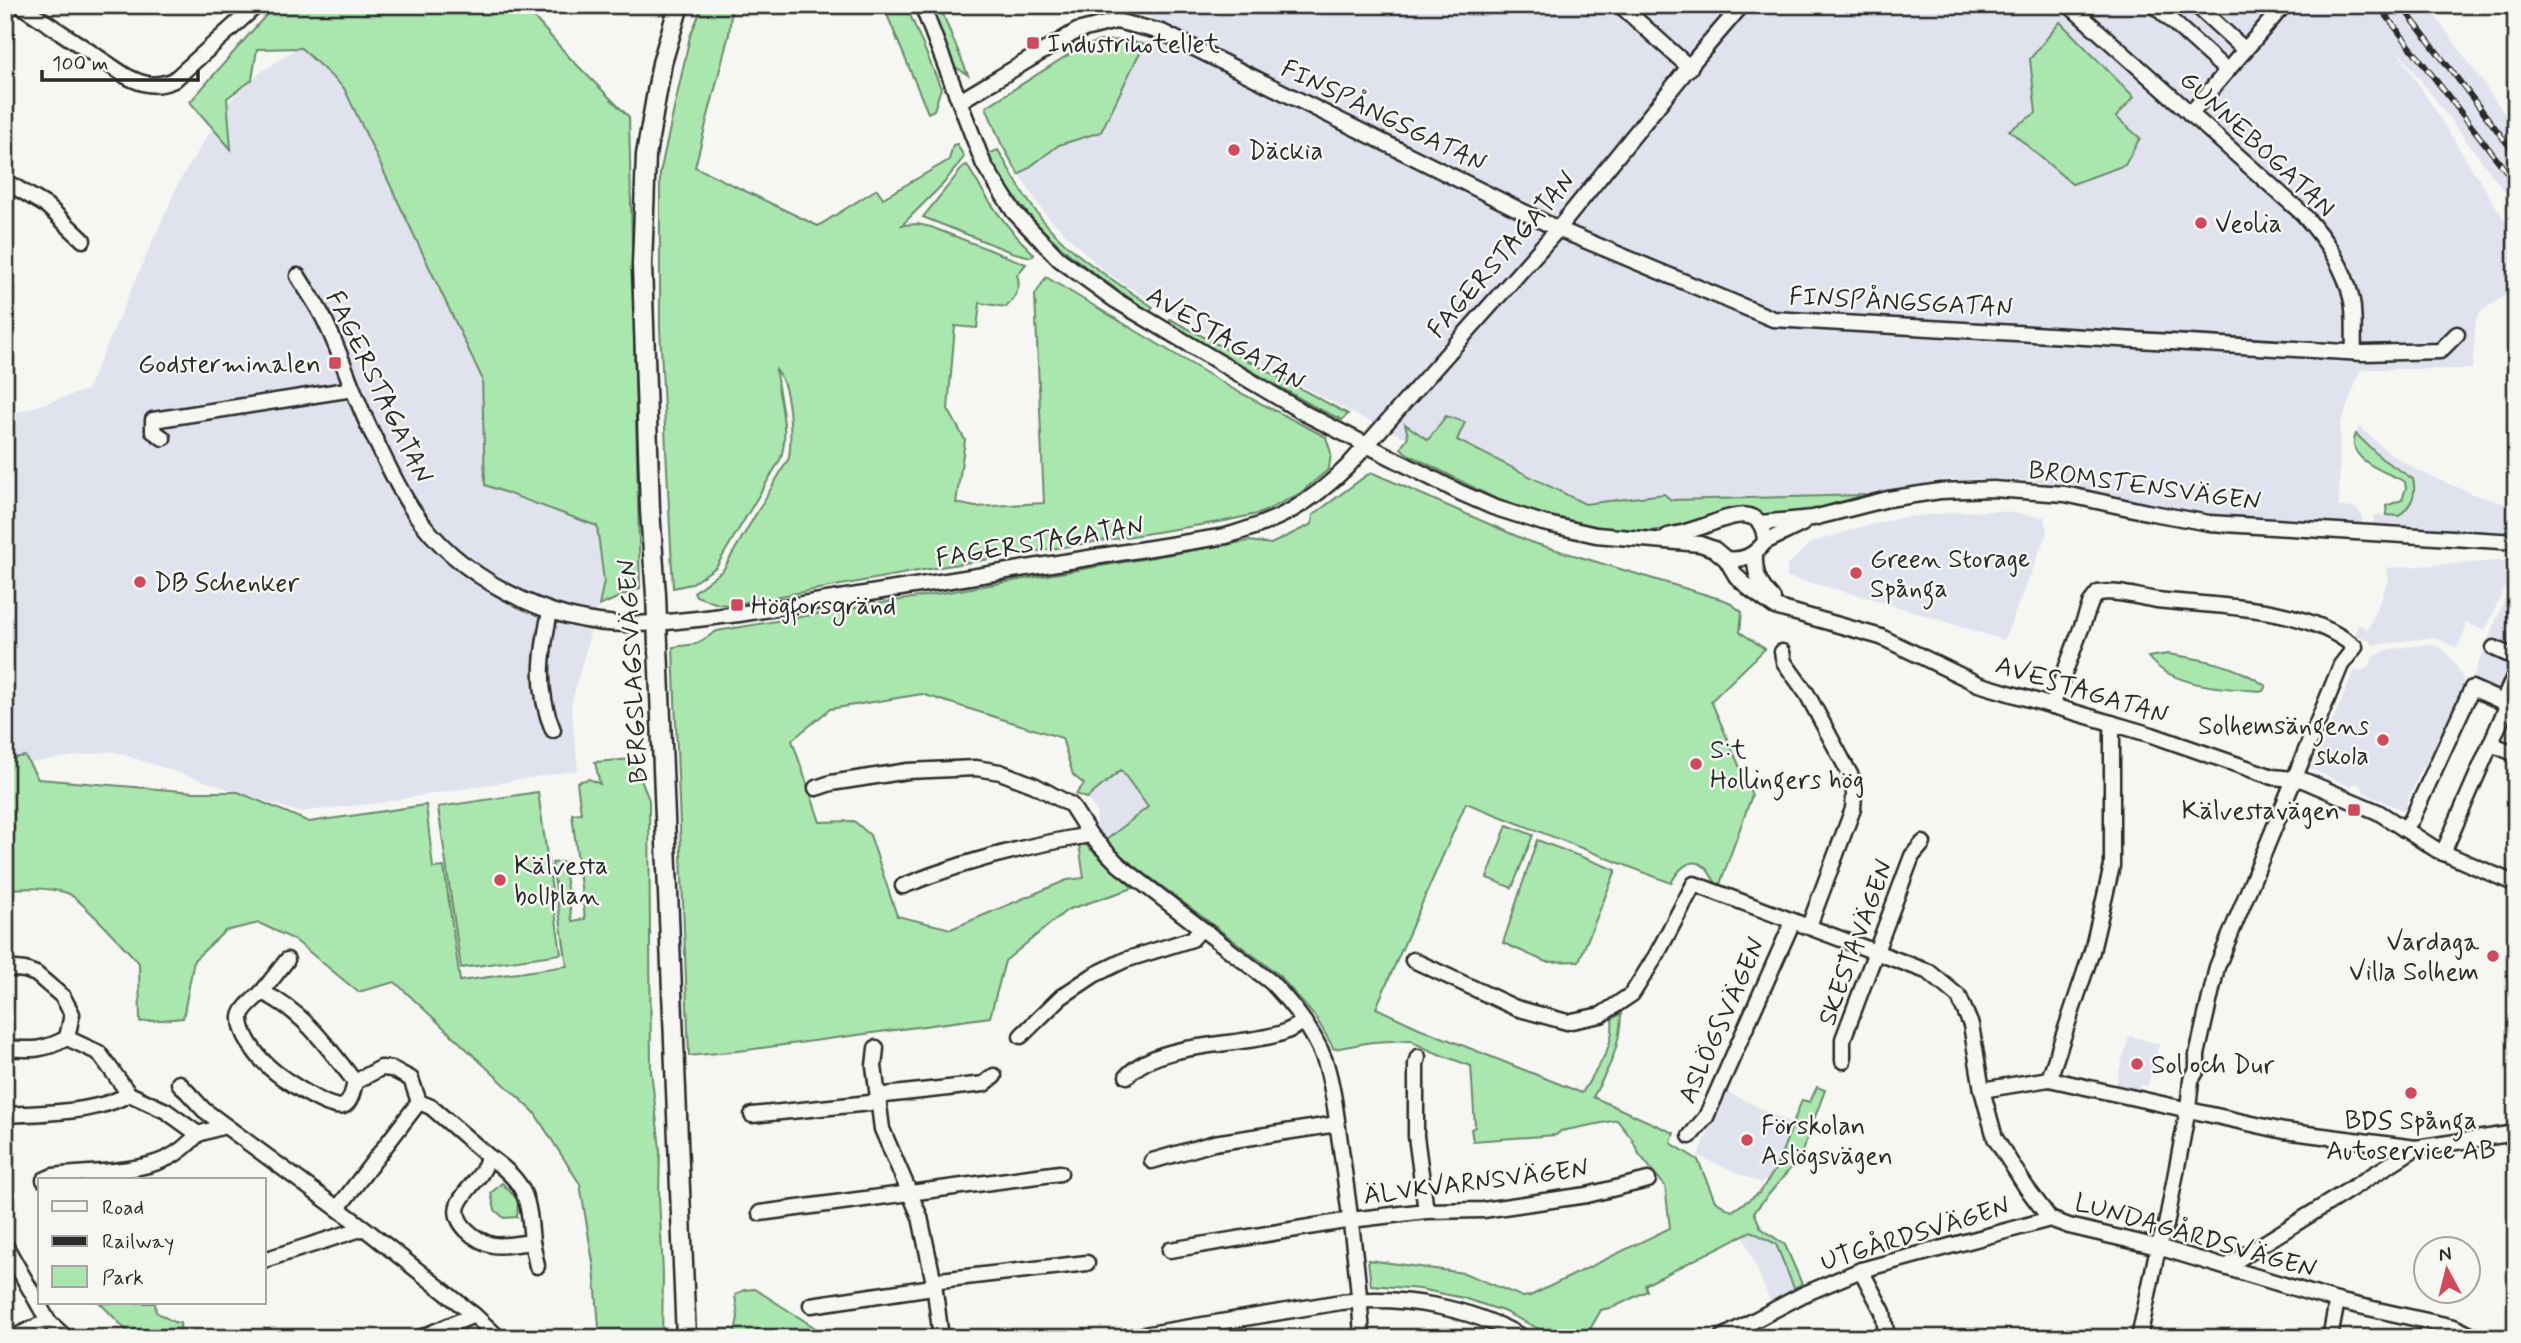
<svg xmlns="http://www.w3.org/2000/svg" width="2521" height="1343" font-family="Mynerve,sans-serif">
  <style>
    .built { fill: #e0e2ee }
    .green { fill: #a9e7ae; stroke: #6a896c; stroke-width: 2 }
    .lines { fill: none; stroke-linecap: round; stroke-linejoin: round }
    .minor-casing { stroke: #2b2b2b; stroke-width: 19 }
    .major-casing { stroke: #2b2b2b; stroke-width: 23 }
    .minor { stroke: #f6f6f2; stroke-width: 14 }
    .major { stroke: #f6f6f2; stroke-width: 18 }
    .rail-casing { stroke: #2b2b2b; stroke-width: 6 }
    .rail { stroke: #f6f6f2; stroke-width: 3.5; stroke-dasharray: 10; stroke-linecap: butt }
    .poi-dot { fill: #d1495b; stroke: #f6f6f2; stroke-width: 2.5 }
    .labels { text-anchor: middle; stroke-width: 5; stroke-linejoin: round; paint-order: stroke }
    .poi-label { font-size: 26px; fill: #2b2b2b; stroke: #f6f6f2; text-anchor: start }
    .street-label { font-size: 26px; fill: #2b2b2b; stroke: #f6f6f2 }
  </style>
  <rect width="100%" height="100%" fill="#f6f6f2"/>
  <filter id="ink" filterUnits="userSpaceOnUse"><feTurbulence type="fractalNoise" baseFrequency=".0143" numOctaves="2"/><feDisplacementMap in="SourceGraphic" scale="14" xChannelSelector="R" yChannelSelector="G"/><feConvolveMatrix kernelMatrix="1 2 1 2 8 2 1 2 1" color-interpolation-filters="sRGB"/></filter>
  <g filter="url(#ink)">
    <g class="built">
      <path d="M 1145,5 L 2428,5 L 2516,130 L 2516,206 L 2393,44 L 2516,238 L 2516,289 L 2484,309 L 2476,318 L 2472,369 L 2361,369 L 2340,425 L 2339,507 L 2356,508 L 2362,515 L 2362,526 L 2223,517 L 2171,510 L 2037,481 L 1992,479 L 1941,480 L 1865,495 L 1671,500 L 1664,494 L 1584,504 L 1457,440 L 1465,422 L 1428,440 L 1406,425 L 1408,436 L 1402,436 L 1352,413 L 1171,314 L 1104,271 L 1046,215 L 1019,175 L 1059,145 L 1101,132 L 1138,56 L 1165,24 L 1142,14 Z"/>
      <path d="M 305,43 L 348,87 L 482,378 L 485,485 L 597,526 L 604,581 L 571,705 L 578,770 L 377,803 L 299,812 L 112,751 L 5,766 L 5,416 L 87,390 L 179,182 L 230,100 L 261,72 Z"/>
      <path d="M 2359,426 L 2388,452 L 2418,471 L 2473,494 L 2516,507 L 2516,535 L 2374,527 L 2374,515 L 2399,516 L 2415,490 L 2413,480 L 2382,459 L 2356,434 Z"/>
      <path d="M 1997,511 L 2044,517 L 2047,533 L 2004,640 L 1866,597 L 1787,577 L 1787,566 L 1809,544 L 1854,529 L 1900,518 L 1956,512 Z"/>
      <path d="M 2516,560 L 2516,702 L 2471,682 L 2510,586 L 2506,584 L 2485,631 L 2465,622 L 2465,631 L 2457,648 L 2434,637 L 2373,645 L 2368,639 L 2355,635 L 2358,624 L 2368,629 L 2389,579 L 2386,568 Z"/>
      <path d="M 2430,644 L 2442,649 L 2455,663 L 2463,679 L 2462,689 L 2429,769 L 2422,766 L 2406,805 L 2411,809 L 2405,811 L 2364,793 L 2362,786 L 2356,783 L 2349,786 L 2307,767 L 2306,764 L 2313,765 L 2355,670 L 2362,671 L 2370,665 L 2374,656 L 2390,649 Z"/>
      <path d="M 1120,770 L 1148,807 L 1106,840 L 1096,828 L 1097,812 L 1087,798 Z"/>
      <path d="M 2129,1036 L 2159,1044 L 2148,1086 L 2140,1085 L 2138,1093 L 2115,1087 Z"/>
      <path d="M 1726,1091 L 1794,1125 L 1777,1171 L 1761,1183 L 1698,1156 Z"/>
      <path d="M 1751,1231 L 1776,1244 L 1795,1290 L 1770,1301 L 1743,1235 Z"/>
    </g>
    <g class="green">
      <path d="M 275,5 L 523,5 L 570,58 L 629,117 L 640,588 L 599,606 L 604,581 L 597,526 L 485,485 L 482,378 L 344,88 L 301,48 L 257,49 L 252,80 L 227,98 L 231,149 L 190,102 Z"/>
      <path d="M 703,5 L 732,5 L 729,34 L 695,167 L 818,226 L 877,189 L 883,198 L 949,160 L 953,145 L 957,144 L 964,157 L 943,184 L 902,225 L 917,224 L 931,227 L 1026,264 L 1017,275 C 1022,288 1015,298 1006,307 L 980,303 L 977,328 L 955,326 L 948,409 L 965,440 L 956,503 L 975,507 L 1044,503 L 1035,295 L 1046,277 L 1233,389 L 1326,437 L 1331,453 L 1329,469 L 1299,494 L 1261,513 L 1225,521 L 940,567 L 730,605 L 718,604 L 696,596 L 694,592 L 723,570 L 789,458 C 792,436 791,386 776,370 C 778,400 791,430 780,460 L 716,567 L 691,584 L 673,588 L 660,328 L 660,173 L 690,36 Z"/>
      <path d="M 883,5 L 906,5 L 941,88 L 934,110 L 928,113 Z"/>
      <path d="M 927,5 L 939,5 L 968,75 L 954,66 Z"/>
      <path d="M 2060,22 L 2134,97 L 2116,117 L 2140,138 L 2125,165 L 2072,184 L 2009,130 L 2036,113 L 2030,59 Z"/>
      <path d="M 1124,40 L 1148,45 L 1138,56 L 1101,132 L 1059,145 L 1019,175 L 1001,143 L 986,107 L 1079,48 L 1100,41 Z"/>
      <path d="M 998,150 C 1009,168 1019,189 1032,206 C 1062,250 1110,278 1153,307 L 1150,312 C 1084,268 1025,228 988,154 Z"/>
      <path d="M 967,165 C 986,198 1006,228 1034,254 L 1031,257 L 1011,252 L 923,217 L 964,166 Z"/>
      <path d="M 1170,319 L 1348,414 L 1342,420 L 1319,409 L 1168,323 Z"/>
      <path d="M 1446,416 L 1465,422 L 1457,440 L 1585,504 L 1664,494 L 1671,500 L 1865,495 L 1776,520 L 1746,508 L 1734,509 L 1683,527 L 1648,531 L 1609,529 L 1532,512 L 1494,498 L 1406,453 L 1401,448 L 1408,436 L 1405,424 L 1428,440 Z"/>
      <path d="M 2356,434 L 2382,459 L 2413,479 C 2417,496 2411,505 2399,516 L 2387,515 L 2386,506 L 2402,500 L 2406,488 L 2405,482 C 2387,472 2344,460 2356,434 Z"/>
      <path d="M 1373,473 L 1530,542 L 1727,601 L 1742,612 L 1740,632 L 1765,649 L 1711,701 L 1752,795 L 1719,887 C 1714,882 1711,874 1706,868 C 1691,854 1678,870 1671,883 L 1466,803 L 1376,1008 L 1419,1028 L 1582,1093 C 1596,1069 1615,1048 1612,1019 L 1621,1014 C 1620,1049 1609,1068 1593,1097 L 1674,1133 L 1671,1143 L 1698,1160 L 1715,1201 L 1732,1211 L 1759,1193 L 1775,1170 L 1802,1100 L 1810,1102 L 1817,1087 L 1825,1090 L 1800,1157 L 1754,1212 L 1761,1228 L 1785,1245 L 1802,1284 L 1794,1288 L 1776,1244 L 1751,1231 L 1645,1285 L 1647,1291 L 1614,1307 L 1601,1310 L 1585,1338 L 1557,1338 L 1503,1311 L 1463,1298 L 1420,1289 L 1371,1285 L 1368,1260 L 1464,1273 L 1523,1297 L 1530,1296 L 1670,1228 L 1665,1186 L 1639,1154 L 1632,1139 L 1617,1120 L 1561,1131 L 1556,1135 L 1473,1141 L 1471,1129 L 1475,1127 L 1471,1066 C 1456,1060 1420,1049 1411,1040 L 1372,1042 L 1334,1049 L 1316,1018 L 1278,974 L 1119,854 L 1106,840 L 1148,807 L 1121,770 L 1087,798 L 1076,794 L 1084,784 L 1073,775 L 1062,738 L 922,694 L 830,709 L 792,740 L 820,822 L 854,821 L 870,835 L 897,916 L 951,929 L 1067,880 L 1084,878 L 1079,844 L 1086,845 L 1133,888 L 1067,910 L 1005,961 L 990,1017 L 747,1050 L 689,1056 L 673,647 L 696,644 L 717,631 L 1249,541 L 1271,544 L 1312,524 L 1313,515 L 1367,475 Z"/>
      <path d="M 2168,654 C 2202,659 2237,665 2266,686 L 2263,691 C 2229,689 2170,687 2148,657 Z"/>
      <path d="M 25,756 L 38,779 L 194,792 L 238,792 L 309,822 L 426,805 L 433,868 L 444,867 L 460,981 L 567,966 L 552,863 L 563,862 L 572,921 L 585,919 L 572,814 L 581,813 L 577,782 L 589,779 L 600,784 L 595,762 L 633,759 L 649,800 L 651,1070 L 660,1149 L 659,1197 L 663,1273 L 662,1338 L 600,1338 L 594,1268 L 580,1184 L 534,1112 L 395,982 L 358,992 L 295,940 L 259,923 L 225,931 L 194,960 L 183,1018 L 140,1022 L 139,963 C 127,950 79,897 67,893 C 47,887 25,888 5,889 L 5,759 Z"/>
      <path d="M 538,792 L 561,954 L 461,968 L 438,807 Z"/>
      <path d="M 1507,825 L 1533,835 L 1512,888 L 1487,878 Z"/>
      <path d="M 1537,840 L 1616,870 L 1579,961 L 1546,962 L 1503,943 Z"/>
      <path d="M 502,1183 L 518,1200 L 517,1217 L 504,1218 L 495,1210 L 491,1193 Z"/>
      <path d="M 755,1289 L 831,1338 L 734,1338 L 738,1317 L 735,1295 L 744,1290 Z"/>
      <path d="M 100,1303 L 155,1303 L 156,1312 L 174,1322 L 180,1323 L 181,1338 L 134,1338 Z"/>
    </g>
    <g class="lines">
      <defs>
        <g id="minor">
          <path d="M 20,5 L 126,76 C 143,85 156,88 174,80 L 257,5"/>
          <path d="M 922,5 L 984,165 L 1014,212 L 1059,259 L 1115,300 L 1306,414 L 1461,493 L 1493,507 L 1543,523 L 1596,535 L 1700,544 L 1714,549 L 1726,559 L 1736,576 L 1750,589 L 1775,607 L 1881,637 L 1978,684 L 2152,735 L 2273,777 L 2303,780 L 2378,812 L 2437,850 L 2516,884"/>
          <path d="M 1620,5 L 1690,68"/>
          <path d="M 2069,5 L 2303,214 C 2325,239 2345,267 2352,301 C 2355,317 2353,335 2354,351"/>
          <path d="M 2154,5 L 2227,71"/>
          <path d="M 2196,5 L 2245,50 L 2284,5"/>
          <path d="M 960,101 L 1077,31 L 1116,21 L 1162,32 L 1558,229 L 1773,319 L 2363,353 L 2440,351 L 2457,334"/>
          <path d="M 2190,114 L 2245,50"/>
          <path d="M 5,181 L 47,206 L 83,240"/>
          <path d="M 298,276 C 307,291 318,306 325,321 C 342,356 353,394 370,429 C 383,455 396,485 412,509 C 457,577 548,624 628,624 C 665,624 703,618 739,614 L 1226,536 C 1278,521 1309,505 1348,466 L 1558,229 L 1693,62 L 1742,5"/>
          <path d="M 163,438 L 153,431 L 153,420 L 353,389"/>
          <path d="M 1760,523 L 1813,518 L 1888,499 L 1940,491 L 1993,489 L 2065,494 L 2147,512 L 2209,523 L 2516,542"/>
          <path d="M 1668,536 C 1679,534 1690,531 1701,527 C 1725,519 1763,499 1765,542 C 1753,556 1744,561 1726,559"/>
          <path d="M 1765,542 L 1802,524"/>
          <path d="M 1755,553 C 1754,573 1759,585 1773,599"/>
          <path d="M 550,612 C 541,654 536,690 553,730"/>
          <path d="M 2494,648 L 2516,658"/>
          <path d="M 1782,652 L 1784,662 L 1807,694 L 1852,778 L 1854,794 L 1853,809 L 1809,926"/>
          <path d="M 2503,702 L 2516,672"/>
          <path d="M 2052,706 L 2091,602 L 2098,593 C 2117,590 2137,597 2157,600 C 2220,607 2304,605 2355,647 L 2341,665 L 2217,967 L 2197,1055 L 2197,1070 L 2191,1080 L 2188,1109 L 2166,1225 L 2158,1247 L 2139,1338"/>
          <path d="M 2491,744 L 2516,754"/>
          <path d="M 816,788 L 831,783 L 908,771 L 976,768 L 1000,772 L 1034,785 L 1071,805 L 1090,835 L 1119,865 L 1271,982 C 1293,1005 1314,1031 1325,1061 C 1335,1092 1337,1125 1342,1156 C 1350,1217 1359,1277 1362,1338"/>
          <path d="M 2404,829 L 2412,819 L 2472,688 L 2516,708"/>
          <path d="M 2443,853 L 2508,704"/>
          <path d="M 903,886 C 965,861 1023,846 1090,835"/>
          <path d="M 1413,960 L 1516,1008 L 1567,1022 L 1601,1015 L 1632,994 L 1656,956 L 1694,884 L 1929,972 L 1959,997 L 1971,1025 L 1982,1090 L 1995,1138 L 2026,1187 L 2050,1219 L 2069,1226 L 2158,1247 L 2337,1301 L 2454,1327 L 2478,1338"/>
          <path d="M 5,968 L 25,970 L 36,974 L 63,997 L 72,1014 L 67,1038"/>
          <path d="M 262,992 L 287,960"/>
          <path d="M 1021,1036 L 1061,997 L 1094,975 L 1125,960 L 1192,939 L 1201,929"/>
          <path d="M 5,1048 C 32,1050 43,1051 67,1038 L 99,1053 L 129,1094 L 166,1111 L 198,1134 L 225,1126"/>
          <path d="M 876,1048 L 874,1066 L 882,1129 L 920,1217 L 934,1283 L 941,1338"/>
          <path d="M 1418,1057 L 1416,1064 L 1416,1136 L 1426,1211"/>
          <path d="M 1843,1061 L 1843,1039 L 1912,856 L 1923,843"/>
          <path d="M 1127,1076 C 1159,1041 1236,1047 1279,1034 C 1288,1032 1296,1026 1304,1022"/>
          <path d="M 2049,1079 L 2092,951 L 2112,866 L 2112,723"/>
          <path d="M 355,1082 C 353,1090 351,1103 343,1106 C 330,1112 277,1075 267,1065 C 256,1055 240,1033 241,1017 C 242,1008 256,998 262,992 C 304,1012 327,1046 355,1082 L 381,1068 L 392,1069 L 411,1079 L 419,1102 L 431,1107 L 488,1156 C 484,1177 468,1185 459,1203 C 450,1222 477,1242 493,1245 C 505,1247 521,1243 532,1242 C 528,1196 527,1184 488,1156"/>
          <path d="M 179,1083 L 204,1110 L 364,1228 L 474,1315 L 499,1338"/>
          <path d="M 1982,1090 L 2049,1079 L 2284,1131 L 2416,1148"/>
          <path d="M 5,1115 C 43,1113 97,1113 129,1094"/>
          <path d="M 752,1115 L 870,1103 L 885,1095 L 984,1084 L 994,1076"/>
          <path d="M 1690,1136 L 1706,1117 L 1793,921"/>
          <path d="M 1152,1161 L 1214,1143 L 1337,1124"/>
          <path d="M 44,1180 L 53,1176 C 88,1172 137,1173 168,1158 C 180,1152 189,1144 198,1134"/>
          <path d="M 338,1208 L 419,1102"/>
          <path d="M 760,1213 L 1060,1173"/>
          <path d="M 532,1242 L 537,1266"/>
          <path d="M 5,1245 L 48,1321 L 66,1338"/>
          <path d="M 1170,1250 L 1351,1220 L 1426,1211 L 1483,1210 L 1538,1202 L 1587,1195 L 1648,1180"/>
          <path d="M 264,1260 L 364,1228"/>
          <path d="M 2226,1267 L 2416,1148 L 2516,1133"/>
          <path d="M 1861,1270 L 1883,1312 L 1887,1338"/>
          <path d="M 811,1305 L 926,1288 L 940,1280 L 1087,1263"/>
          <path d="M 12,1338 L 48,1321"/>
          <path d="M 420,1338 L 474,1315"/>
          <path d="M 1125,1338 L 1341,1302 C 1402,1295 1470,1307 1524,1338"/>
          <path d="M 1721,1338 L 1802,1295 L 1861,1270 L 2050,1219"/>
          <path d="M 2330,1338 L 2337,1301"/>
        </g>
        <path id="major" d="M 679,5 L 662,63 L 646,155 L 642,265 L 650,510 L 656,595 L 686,1338"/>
      </defs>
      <use href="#minor" class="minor-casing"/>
      <use href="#major" class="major-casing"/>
      <use href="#minor" class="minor"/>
      <use href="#major" class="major"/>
      <defs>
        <g id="rail">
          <path d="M 2378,5 L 2516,184"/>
          <path d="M 2401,5 L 2516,155"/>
        </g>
      </defs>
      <use href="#rail" class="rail-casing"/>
      <use href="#rail" class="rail"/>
    </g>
  </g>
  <g class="poi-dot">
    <rect x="1026" y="36" width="14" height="14" rx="3.5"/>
    <circle cx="1234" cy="150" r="7"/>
    <circle cx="2201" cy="223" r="7"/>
    <rect x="328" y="356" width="14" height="14" rx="3.5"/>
    <circle cx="1856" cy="573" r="7"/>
    <circle cx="140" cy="582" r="7"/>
    <rect x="730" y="598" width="14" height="14" rx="3.5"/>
    <circle cx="2383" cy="740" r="7"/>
    <circle cx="1696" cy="764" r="7"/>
    <rect x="2347" y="803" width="14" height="14" rx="3.5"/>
    <circle cx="500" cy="880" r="7"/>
    <circle cx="2493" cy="956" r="7"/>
    <circle cx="2137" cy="1064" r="7"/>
    <circle cx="2411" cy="1093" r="7"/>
    <circle cx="1747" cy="1140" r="7"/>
  </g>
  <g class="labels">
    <g class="poi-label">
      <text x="1047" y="52">Industrihotellet</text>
      <text x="1248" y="159">Däckia</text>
      <text x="2215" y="232">Veolia</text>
      <text x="321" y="372" text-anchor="end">Godsterminalen</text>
      <text x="1870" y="567">Green Storage<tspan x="1870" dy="30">Spånga</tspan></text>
      <text x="154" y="591">DB Schenker</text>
      <text x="751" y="614">Högforsgränd</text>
      <text x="2369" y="734" text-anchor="end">Solhemsängens<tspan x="2369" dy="30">skola</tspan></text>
      <text x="1710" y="758">S:t<tspan x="1710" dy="30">Hollingers hög</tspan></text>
      <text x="2340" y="819" text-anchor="end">Kälvestavägen</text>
      <text x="514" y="874">Kälvesta<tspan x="514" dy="30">bollplan</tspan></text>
      <text x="2479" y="950" text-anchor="end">Vardaga<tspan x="2479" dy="30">Villa Solhem</tspan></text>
      <text x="2151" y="1073">Sol och Dur</text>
      <text x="2411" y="1129" text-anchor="middle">BDS Spånga<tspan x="2411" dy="30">Autoservice AB</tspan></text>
      <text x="1761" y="1134">Förskolan<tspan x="1761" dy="30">Aslögsvägen</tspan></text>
    </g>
    <g class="street-label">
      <text transform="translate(1384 115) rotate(26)" y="9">FINSPÅNGSGATAN</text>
      <text transform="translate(2258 143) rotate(43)" y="9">GUNNEBOGATAN</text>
      <text transform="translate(1501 254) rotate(-49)" y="9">FAGERSTAGATAN</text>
      <text transform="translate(1901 301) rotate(3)" y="9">FINSPÅNGSGATAN</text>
      <text transform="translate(1226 338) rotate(31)" y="9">AVESTAGATAN</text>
      <text transform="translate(380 387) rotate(64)" y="9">FAGERSTAGATAN</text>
      <text transform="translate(2145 485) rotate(8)" y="9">BROMSTENSVÄGEN</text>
      <text transform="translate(1040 541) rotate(-9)" y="9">FAGERSTAGATAN</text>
      <text transform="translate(632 671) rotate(-93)" y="9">BERGSLAGSVÄGEN</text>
      <text transform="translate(2082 689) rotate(17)" y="9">AVESTAGATAN</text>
      <text transform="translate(1855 942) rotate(-70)" y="9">SKESTAVÄGEN</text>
      <text transform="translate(1721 1020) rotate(-66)" y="9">ASLÖGSVÄGEN</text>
      <text transform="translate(1476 1181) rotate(-7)" y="9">ÄLVKVARNSVÄGEN</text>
      <text transform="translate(1915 1233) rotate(-17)" y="9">UTGÅRDSVÄGEN</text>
      <text transform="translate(2196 1235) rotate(16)" y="9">LUNDAGÅRDSVÄGEN</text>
    </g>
  </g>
  <rect width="2521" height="1343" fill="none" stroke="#f6f6f2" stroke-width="28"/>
  <rect x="14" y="14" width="2493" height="1315" fill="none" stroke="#2b2b2b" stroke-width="2.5" filter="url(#ink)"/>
  <rect x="38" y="1178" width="228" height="126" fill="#f6f6f2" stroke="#a5a5a2" stroke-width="2"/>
  <rect x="52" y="1201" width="35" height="10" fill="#f6f6f2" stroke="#a5a5a2" stroke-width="2"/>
  <text x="102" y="1214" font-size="21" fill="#2b2b2b">Road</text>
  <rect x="52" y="1236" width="35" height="10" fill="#2b2b2b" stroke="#a5a5a2" stroke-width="2"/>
  <text x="102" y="1248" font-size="21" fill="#2b2b2b">Railway</text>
  <rect x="52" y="1266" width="35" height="21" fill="#a9e7ae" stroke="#a5a5a2" stroke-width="2"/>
  <text x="102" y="1284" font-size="21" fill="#2b2b2b">Park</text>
  <g transform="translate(2447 1270) rotate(353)"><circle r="33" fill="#f6f6f2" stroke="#a5a5a2" stroke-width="2"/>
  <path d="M0-5L12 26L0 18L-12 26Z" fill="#d1495b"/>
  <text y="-10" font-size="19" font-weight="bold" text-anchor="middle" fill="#2b2b2b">N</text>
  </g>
  <path d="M42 70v10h156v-10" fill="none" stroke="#2b2b2b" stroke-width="3.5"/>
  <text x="52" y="70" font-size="21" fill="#2b2b2b" stroke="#f6f6f2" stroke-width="5" paint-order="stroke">100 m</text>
</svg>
